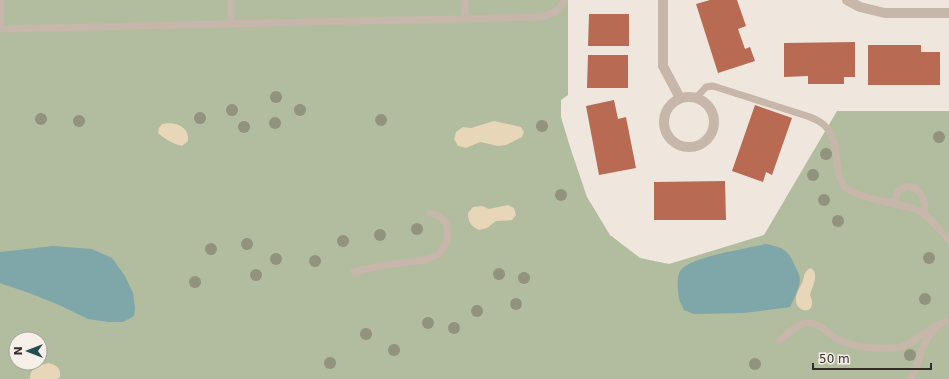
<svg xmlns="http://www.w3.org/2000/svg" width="949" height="379" font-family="'DejaVu Sans',sans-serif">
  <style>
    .green { fill: #b2bc9e; fill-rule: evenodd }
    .sand { fill: #e7d6b7 }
    .water { fill: #7fa7a9 }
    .building { fill: #b86b52 }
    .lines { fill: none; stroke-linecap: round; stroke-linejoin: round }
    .lane { stroke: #c6b7aa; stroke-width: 7 }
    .street { stroke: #c6b7aa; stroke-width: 10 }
    .tree { fill: #91937d }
  </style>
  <rect width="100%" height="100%" fill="#efe6dd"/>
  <path class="green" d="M 0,0 L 568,0 L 568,95 L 561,100 L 561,117 L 570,147 L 587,197 L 610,235 L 640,258 L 669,264 L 764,235 L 837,111 L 949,111 L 949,379 L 0,379 ZM 16,339 L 40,339 L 40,363 L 16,363 Z"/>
  <g class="sand">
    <path d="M 494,121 L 521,127 L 524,132 L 522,137 L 506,145 L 498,146 L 480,142 L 466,148 L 458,146 L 454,139 L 456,132 L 463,127 L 471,128 Z"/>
    <path d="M 169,123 C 181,124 189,129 188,141 L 182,146 C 173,144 165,139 158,133 L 159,128 L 162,124 Z"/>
    <path d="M 508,205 L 514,208 L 516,215 L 512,220 L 496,221 L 487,228 L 479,230 C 471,226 468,222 468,213 L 473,207 L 482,206 L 489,209 Z"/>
    <path d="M 811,268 C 820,274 812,287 810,295 C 819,315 797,314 796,301 C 795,295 799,289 802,283 C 805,276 803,271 811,268 Z"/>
    <path d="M 48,363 C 57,365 61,368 60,377 L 57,379 L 30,379 C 30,367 39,366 48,363 Z"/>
  </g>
  <g class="water">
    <path d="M 766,244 C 785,248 788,250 796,268 C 798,272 800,276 800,280 C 799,290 794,298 790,307 L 744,313 L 694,314 L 684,310 C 683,307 681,304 680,302 C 678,295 676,277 680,271 C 689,257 749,248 766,244 Z"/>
    <path d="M 53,246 L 92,249 L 112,258 L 125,276 L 133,293 L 135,308 L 134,316 L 123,322 L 108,322 L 88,319 L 59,305 L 32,294 L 0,283 L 0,252 Z"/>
  </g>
  <g class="building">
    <path d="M 710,0 L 737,0 L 746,26 L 738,29 L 745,49 L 750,47 L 755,61 L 718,73 L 696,4 Z"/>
    <path d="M 589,14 L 629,14 L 629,46 L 588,46 Z"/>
    <path d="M 855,42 L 855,77 L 844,77 L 844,84 L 808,84 L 808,76 L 784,77 L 784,43 Z"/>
    <path d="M 868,45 L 921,45 L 921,52 L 940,52 L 940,85 L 868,85 Z"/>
    <path d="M 588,55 L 628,55 L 628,88 L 587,88 Z"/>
    <path d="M 614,100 L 618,119 L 626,117 L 636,168 L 599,175 L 586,106 Z"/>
    <path d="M 755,105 L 792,118 L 772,175 L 766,172 L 763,182 L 732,171 Z"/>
    <path d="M 725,181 L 726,220 L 654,220 L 654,182 Z"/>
  </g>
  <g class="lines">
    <g class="lane">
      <path d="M 0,0 L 0,29"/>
      <path d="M 231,0 L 231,24"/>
      <path d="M 465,19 L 465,0"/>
      <path d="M 0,29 L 540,17 C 551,14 560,13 564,0"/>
      <path d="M 696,98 L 706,87 L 713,86 L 810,117 C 814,119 820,121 824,125 C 837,137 835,153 838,170 C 839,176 841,182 845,187 C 859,200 896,202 915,209 C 928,214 939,230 949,240"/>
      <path d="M 894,204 L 898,191 L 907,186 L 915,188 L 921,194 L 925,205 L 924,215"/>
      <path d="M 354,272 L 379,266 L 426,260 L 439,254 L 447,242 L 448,232 L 446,223 L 439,216 L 430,213"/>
      <path d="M 780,340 C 786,335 797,325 805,323 C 821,321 830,338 843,342 C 858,347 876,349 892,348 C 895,348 900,348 904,346 C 907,345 911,342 914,340 C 925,333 936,324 949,321"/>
      <path d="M 910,379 C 922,364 918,345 935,330"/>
    </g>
    <g class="street">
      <path d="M 663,0 L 663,66 L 680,98"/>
      <path d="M 847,0 L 860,7 L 885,13 L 949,13"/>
      <circle cx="689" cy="122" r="25"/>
    </g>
  </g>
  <g class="tree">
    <circle cx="276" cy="97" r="6"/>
    <circle cx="232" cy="110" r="6"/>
    <circle cx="300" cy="110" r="6"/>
    <circle cx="200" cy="118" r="6"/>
    <circle cx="41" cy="119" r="6"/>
    <circle cx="381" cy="120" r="6"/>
    <circle cx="79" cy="121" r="6"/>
    <circle cx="275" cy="123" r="6"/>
    <circle cx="542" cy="126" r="6"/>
    <circle cx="244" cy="127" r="6"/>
    <circle cx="939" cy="137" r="6"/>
    <circle cx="826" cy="154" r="6"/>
    <circle cx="813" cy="175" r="6"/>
    <circle cx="561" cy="195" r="6"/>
    <circle cx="824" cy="200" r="6"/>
    <circle cx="838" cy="221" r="6"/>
    <circle cx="417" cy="229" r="6"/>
    <circle cx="380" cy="235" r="6"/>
    <circle cx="343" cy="241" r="6"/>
    <circle cx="247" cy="244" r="6"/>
    <circle cx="211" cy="249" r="6"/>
    <circle cx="929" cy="258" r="6"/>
    <circle cx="276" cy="259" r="6"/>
    <circle cx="315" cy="261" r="6"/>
    <circle cx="499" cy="274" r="6"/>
    <circle cx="256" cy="275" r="6"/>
    <circle cx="524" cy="278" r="6"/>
    <circle cx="195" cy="282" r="6"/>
    <circle cx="925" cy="299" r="6"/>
    <circle cx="516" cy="304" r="6"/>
    <circle cx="477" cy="311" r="6"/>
    <circle cx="428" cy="323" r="6"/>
    <circle cx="454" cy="328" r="6"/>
    <circle cx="366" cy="334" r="6"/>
    <circle cx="394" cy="350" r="6"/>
    <circle cx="910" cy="355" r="6"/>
    <circle cx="330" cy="363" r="6"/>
    <circle cx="755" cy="364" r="6"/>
  </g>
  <g transform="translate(28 351) rotate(270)"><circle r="19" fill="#f7f0e8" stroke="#a9a29c"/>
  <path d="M0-3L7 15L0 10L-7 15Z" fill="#234e51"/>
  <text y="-6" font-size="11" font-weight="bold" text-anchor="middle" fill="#342c29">N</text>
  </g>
  <path d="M813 363v6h118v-6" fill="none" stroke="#342c29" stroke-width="2"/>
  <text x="819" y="363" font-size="12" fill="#342c29" stroke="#f7f0e8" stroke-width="3" paint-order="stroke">50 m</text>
</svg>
